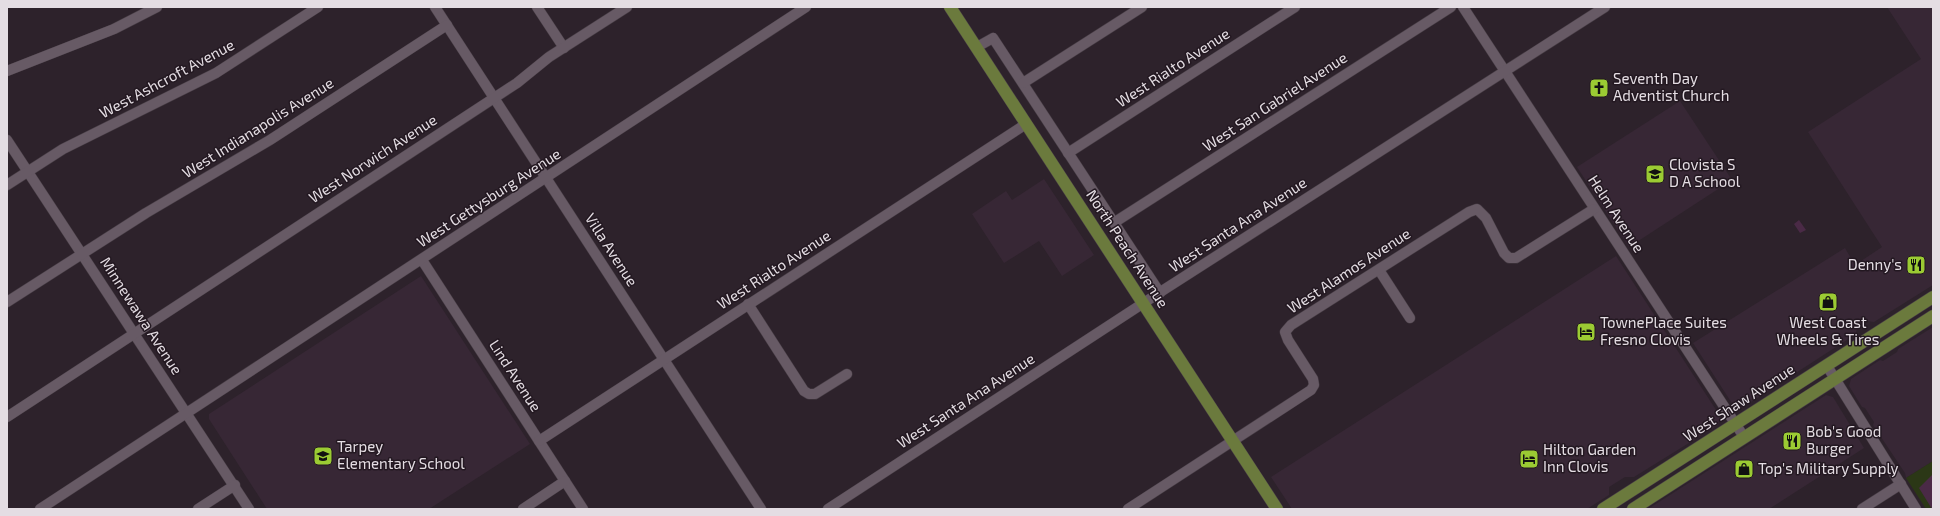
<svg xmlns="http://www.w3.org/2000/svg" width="1940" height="516" font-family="'Exo 2',sans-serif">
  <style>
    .built { fill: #372735 }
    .green { fill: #2b3716 }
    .water { fill: #4a2a46 }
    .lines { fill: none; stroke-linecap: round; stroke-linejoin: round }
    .minor-casing { stroke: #473d45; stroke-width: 11 }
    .major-casing { stroke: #473d45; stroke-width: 13 }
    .minor { stroke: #675a65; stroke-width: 10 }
    .major { stroke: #6b7a3d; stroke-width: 12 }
    .labels { text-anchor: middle; stroke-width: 3; stroke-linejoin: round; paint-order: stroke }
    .street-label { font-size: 15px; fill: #e4dde3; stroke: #231821 }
    .poi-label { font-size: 15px; fill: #e4dde3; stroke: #231821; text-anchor: start }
  </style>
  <rect width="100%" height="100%" fill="#2d222b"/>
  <g class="built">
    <path d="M 1887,7 L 1933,7 L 1933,285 L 1874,322 L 1867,321 L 1857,327 L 1856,334 L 1740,409 L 1735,408 L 1693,343 L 1845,248 L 1855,265 L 1882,247 L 1808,132 L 1921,59 Z"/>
    <path d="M 1680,101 L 1732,180 L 1629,247 L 1577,167 Z"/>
    <path d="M 1044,179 L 1094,255 L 1062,276 L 1039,241 L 1004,263 L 972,214 L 1006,191 L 1012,200 Z"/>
    <path d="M 1616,256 L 1720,416 L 1718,425 L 1634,477 L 1625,477 L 1609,487 L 1609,495 L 1587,509 L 1292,509 L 1271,477 Z"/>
    <path d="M 421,276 L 530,444 L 429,509 L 267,509 L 209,419 L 209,414 Z"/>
    <path d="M 1933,327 L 1933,461 L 1906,478 L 1905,473 L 1873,425 L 1874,422 L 1865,408 L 1862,407 L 1849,386 L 1851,379 L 1880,360 L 1883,361 L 1897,352 L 1898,349 Z"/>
    <path d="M 1826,395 L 1833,397 L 1864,448 L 1769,509 L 1648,509 Z"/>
  </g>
  <path class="green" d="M 1933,461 L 1933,509 L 1926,509 L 1906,478 Z"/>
  <g class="water">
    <path d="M 1799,220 L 1806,230 L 1800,233 L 1794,224 Z"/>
    <path d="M 1933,474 L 1933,509 L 1932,509 L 1919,488 Z"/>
  </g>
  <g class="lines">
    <defs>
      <g id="minor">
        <path d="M 435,7 L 761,509"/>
        <path d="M 537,7 L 564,48"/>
        <path d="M 1463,7 L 1744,437"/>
        <path d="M 977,47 L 993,38 L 1160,293"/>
        <path d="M 7,71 L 114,29 L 157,7"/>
        <path d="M 1023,83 L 1142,7"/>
        <path d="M 7,140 L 249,509"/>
        <path d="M 1068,153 L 1295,7"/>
        <path d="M 7,185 L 63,149 L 216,73 L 318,7"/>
        <path d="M 1115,222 L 1451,7"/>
        <path d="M 422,260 L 583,509"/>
        <path d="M 1379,270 L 1410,318"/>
        <path d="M 7,302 L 146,213 L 270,140 L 447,25"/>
        <path d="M 748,304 L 804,391 L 809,394 L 815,394 L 847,374"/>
        <path d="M 1827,366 L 1916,509"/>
        <path d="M 7,417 L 517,83 L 549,57 L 627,7"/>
        <path d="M 539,441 L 1026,124"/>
        <path d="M 40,509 L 806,7"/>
        <path d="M 198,509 L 235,485"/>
        <path d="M 523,509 L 565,481"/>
        <path d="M 828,509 L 1165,289 L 1605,7"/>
        <path d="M 1128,509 L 1311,390 L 1314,385 L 1313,379 L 1288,340 L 1285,332 L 1291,325 L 1469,212 L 1477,209 L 1486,218 L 1504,253 L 1509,258 L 1516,258 L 1594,209"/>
        <path d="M 1862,509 L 1901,484"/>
      </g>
      <g id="major">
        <path d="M 950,7 L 1277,509"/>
        <path d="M 1603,509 L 1933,297"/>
        <path d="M 1633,509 L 1933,316"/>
      </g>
    </defs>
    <use href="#minor" class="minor-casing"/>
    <use href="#major" class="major-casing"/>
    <use href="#minor" class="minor"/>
    <use href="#major" class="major"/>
  </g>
  <defs>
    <symbol id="church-square" viewBox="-11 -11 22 22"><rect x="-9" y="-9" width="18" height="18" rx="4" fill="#9bcb33" stroke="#231821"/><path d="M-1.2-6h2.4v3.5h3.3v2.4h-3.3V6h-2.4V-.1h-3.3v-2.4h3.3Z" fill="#111"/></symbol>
    <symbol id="school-square" viewBox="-11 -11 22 22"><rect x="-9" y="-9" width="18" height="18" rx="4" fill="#9bcb33" stroke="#231821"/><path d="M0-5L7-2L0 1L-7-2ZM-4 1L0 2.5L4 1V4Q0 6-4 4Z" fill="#111"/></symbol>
    <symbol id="restaurant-square" viewBox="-11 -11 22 22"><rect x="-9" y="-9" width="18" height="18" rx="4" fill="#9bcb33" stroke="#231821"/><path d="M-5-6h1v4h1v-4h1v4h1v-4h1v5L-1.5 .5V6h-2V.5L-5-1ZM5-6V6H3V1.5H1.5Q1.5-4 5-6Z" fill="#111"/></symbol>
    <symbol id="shop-square" viewBox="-11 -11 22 22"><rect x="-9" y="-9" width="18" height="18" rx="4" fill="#9bcb33" stroke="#231821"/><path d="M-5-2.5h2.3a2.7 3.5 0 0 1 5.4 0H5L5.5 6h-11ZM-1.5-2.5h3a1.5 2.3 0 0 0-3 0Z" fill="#111"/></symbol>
    <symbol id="hotel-square" viewBox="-11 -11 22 22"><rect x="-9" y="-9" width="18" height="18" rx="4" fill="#9bcb33" stroke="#231821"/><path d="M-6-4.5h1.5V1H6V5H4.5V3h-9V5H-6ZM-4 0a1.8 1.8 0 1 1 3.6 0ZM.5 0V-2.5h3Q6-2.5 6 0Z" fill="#111"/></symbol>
  </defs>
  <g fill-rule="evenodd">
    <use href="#church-square" x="1588" y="77" width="22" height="22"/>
    <use href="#school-square" x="1644" y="163" width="22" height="22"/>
    <use href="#restaurant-square" x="1905" y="254" width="22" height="22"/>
    <use href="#shop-square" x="1817" y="291" width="22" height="22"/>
    <use href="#hotel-square" x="1575" y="321" width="22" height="22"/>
    <use href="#restaurant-square" x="1781" y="430" width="22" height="22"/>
    <use href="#school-square" x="312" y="445" width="22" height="22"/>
    <use href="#hotel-square" x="1518" y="448" width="22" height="22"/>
    <use href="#shop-square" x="1733" y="458" width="22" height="22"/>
  </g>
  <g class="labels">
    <g class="street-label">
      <text transform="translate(1173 68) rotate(-33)" y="5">West Rialto Avenue</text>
      <text transform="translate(167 79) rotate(-28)" y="5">West Ashcroft Avenue</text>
      <text transform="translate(1275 102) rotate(-33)" y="5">West San Gabriel Avenue</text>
      <text transform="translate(258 128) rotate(-32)" y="5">West Indianapolis Avenue</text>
      <text transform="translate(373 159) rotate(-33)" y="5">West Norwich Avenue</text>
      <text transform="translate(489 198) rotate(-33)" y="5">West Gettysburg Avenue</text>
      <text transform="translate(1616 214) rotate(57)" y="5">Helm Avenue</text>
      <text transform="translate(1238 225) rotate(-33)" y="5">West Santa Ana Avenue</text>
      <text transform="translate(1127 249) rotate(57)" y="5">North Peach Avenue</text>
      <text transform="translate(611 250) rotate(57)" y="5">Villa Avenue</text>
      <text transform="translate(774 270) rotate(-33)" y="5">West Rialto Avenue</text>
      <text transform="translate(1349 271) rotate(-33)" y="5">West Alamos Avenue</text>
      <text transform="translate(141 316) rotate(57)" y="5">Minnewawa Avenue</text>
      <text transform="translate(515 376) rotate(57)" y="5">Lind Avenue</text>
      <text transform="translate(966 401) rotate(-33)" y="5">West Santa Ana Avenue</text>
      <text transform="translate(1739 403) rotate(-33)" y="5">West Shaw Avenue</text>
    </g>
    <g class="poi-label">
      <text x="1613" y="84">Seventh Day<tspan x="1613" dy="17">Adventist Church</tspan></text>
      <text x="1669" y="170">Clovista S<tspan x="1669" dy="17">D A School</tspan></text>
      <text x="1902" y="270" text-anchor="end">Denny's</text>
      <text x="1600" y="328">TownePlace Suites<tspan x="1600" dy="17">Fresno Clovis</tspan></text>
      <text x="1828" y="328" text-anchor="middle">West Coast<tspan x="1828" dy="17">Wheels &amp; Tires</tspan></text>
      <text x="1806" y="437">Bob's Good<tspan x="1806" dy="17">Burger</tspan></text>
      <text x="337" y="452">Tarpey<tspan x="337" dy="17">Elementary School</tspan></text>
      <text x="1543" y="455">Hilton Garden<tspan x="1543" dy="17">Inn Clovis</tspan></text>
      <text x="1758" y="474">Top's Military Supply</text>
    </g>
  </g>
  <rect width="1940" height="516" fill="none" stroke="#e4dde3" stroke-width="16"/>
</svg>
